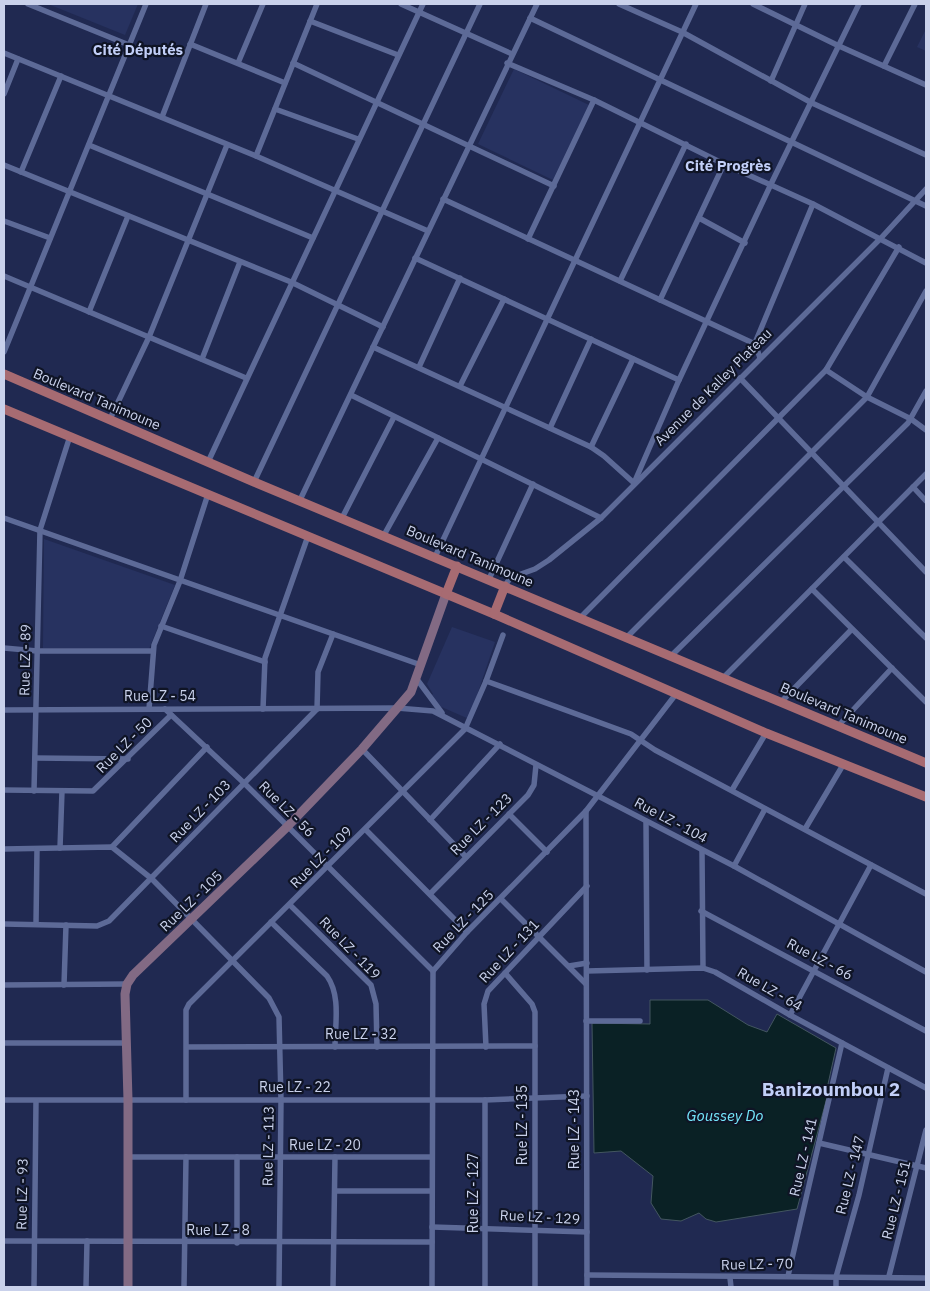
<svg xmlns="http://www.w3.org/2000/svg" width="930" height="1291" font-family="'IBM Plex Sans',sans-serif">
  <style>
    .built { fill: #273260 }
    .water { fill: #0a2125; stroke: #435660 }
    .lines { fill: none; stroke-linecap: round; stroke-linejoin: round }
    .minor { stroke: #5d6a97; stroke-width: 5.5 }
    .secondary { stroke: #826a84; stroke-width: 9 }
    .primary { stroke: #a76b72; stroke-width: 9 }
    .labels { text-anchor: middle; stroke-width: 4.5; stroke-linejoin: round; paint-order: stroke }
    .street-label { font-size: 14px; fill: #c9d1eb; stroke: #0f1425 }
    .neighbourhood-label { font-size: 15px; font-weight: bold; fill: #c2cff8; stroke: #0f1425 }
    .water-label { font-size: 15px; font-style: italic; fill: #74e6fb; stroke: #0f1425 }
    .district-label { font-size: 19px; font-weight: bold; fill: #c2cff8; stroke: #0f1425 }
  </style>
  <rect width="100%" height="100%" fill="#202951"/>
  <g class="built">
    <path d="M 48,4 L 138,4 L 125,35 Z"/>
    <path d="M 926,29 L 926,51 L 917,47 Z"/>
    <path d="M 514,69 L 589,105 L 553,180 L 478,144 Z"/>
    <path d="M 44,539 L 175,585 L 149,649 L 43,648 Z"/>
    <path d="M 452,627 L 495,642 L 469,719 L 437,705 L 430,696 L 433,694 L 427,684 Z"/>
  </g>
  <path class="water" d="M 650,1000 L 708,1000 L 748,1025 L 767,1032 L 777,1014 L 836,1048 L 828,1084 L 829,1090 L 797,1209 L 716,1222 L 706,1219 L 699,1213 L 681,1221 L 661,1219 L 651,1203 L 653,1176 L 621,1151 L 594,1153 L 592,1023 L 650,1024 Z"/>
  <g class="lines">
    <g class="minor">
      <path d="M 28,4 L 129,45"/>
      <path d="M 401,4 L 512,54"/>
      <path d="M 619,4 L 682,32 L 812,103 L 926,155"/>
      <path d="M 753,4 L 839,46 L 926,85"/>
      <path d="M 530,18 L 926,206"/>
      <path d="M 310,21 L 398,55"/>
      <path d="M 190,44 L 285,83"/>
      <path d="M 4,53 L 256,156 L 428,231"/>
      <path d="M 238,63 L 263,4"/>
      <path d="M 293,63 L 554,186"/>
      <path d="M 507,63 L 594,100 L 724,164 L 813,204 L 926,263"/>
      <path d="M 884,66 L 915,4"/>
      <path d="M 771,81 L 805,4"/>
      <path d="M 4,94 L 18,59"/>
      <path d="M 275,109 L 358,139"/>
      <path d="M 162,117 L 206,4"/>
      <path d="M 89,145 L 313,238"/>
      <path d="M 256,156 L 317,4"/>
      <path d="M 4,165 L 291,282 L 383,327"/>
      <path d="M 21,172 L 61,76"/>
      <path d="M 443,199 L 755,344"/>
      <path d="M 699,218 L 745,243"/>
      <path d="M 4,221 L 50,238"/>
      <path d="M 528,239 L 594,100"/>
      <path d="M 415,258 L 679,380"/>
      <path d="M 4,276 L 246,378"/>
      <path d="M 620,281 L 686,144"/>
      <path d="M 660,300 L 724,164"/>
      <path d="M 89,312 L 128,216"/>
      <path d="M 373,347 L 591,447 L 604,456 L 634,483 L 679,380 L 771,184 L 859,4"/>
      <path d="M 4,352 L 146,4"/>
      <path d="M 760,358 L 755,343 L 813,204"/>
      <path d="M 202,359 L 240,262"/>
      <path d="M 419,367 L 460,278"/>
      <path d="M 826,370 L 867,397 L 911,419 L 926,430"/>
      <path d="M 740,378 L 926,572"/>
      <path d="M 460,386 L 504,299"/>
      <path d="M 351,395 L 601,518"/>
      <path d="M 110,419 L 149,337 L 227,145"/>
      <path d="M 550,428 L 591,339"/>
      <path d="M 591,447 L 633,359"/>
      <path d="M 208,462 L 423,4"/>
      <path d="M 254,482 L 480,4"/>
      <path d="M 913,487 L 926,501"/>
      <path d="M 300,500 L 537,4"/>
      <path d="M 4,518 L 421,665"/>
      <path d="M 342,518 L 394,417"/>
      <path d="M 384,535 L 438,438"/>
      <path d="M 435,557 L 696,4"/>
      <path d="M 844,557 L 926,638"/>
      <path d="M 489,579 L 533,484"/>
      <path d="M 505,586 L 510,578 L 535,569 L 549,560 L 601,518 L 881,238 L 926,189"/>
      <path d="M 812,589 L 926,702"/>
      <path d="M 580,618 L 826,370 L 899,247"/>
      <path d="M 161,626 L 265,662"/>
      <path d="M 627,637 L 867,397 L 926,291"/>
      <path d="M 4,648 L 37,651 L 152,651"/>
      <path d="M 671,656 L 908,423 L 926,391"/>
      <path d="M 416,678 L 442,713"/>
      <path d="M 723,678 L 926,474"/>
      <path d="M 486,681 L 631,734 L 655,750 L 926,894"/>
      <path d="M 782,701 L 851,630"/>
      <path d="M 149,709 L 154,645 L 180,581 L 208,494"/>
      <path d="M 165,709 L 244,783 L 433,971"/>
      <path d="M 263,709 L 265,658 L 308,536"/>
      <path d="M 317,709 L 318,672 L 333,634"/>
      <path d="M 4,710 L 397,708 L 433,711 L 734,866 L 926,972"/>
      <path d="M 839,725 L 892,668"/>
      <path d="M 362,749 L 466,857"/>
      <path d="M 35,758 L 128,759"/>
      <path d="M 4,790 L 93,791 L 171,715"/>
      <path d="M 732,790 L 766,733"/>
      <path d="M 34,791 L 40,530 L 70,436"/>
      <path d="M 586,811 L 587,1287"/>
      <path d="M 509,814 L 547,852"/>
      <path d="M 430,820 L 500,744"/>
      <path d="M 646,822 L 647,970"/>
      <path d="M 805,829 L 843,765"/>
      <path d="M 366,830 L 467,932"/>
      <path d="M 112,847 L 207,747"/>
      <path d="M 60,848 L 62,791"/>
      <path d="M 4,849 L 112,847 L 152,879 L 269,998 L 279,1017 L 281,1100 L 279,1287"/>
      <path d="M 702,851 L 703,968"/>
      <path d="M 734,866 L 765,809"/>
      <path d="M 430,894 L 528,795 L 534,785 L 536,765"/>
      <path d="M 501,899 L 586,984"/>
      <path d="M 290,905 L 371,985 L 376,1004 L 377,1047"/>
      <path d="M 701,911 L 926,1031"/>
      <path d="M 271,922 L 327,976 C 341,996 335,1024 335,1047"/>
      <path d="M 4,924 L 97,926 L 109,921 L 317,709"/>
      <path d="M 36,924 L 37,849"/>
      <path d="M 569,966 L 587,963"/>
      <path d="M 587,971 L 703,968 L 715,972 L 790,1015 L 926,1088"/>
      <path d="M 505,973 L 532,1004 L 535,1012 L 535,1287"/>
      <path d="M 4,985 L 127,984"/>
      <path d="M 64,985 L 66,925"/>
      <path d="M 790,1015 L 871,865"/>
      <path d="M 586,1021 L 640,1021"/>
      <path d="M 4,1043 L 126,1043"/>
      <path d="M 187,1047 L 535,1046"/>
      <path d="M 486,1047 L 484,1004 L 488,991 L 587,886"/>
      <path d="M 4,1100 L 485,1100 L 587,1096"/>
      <path d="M 186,1100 L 186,1010 L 189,1004 L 465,729 L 486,681 L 503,635"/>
      <path d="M 819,1143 L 926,1168"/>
      <path d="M 128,1157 L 432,1157"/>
      <path d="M 335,1191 L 432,1191"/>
      <path d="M 432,1227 L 587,1232"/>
      <path d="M 4,1241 L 432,1242"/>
      <path d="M 237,1243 L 237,1157"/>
      <path d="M 587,1275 L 926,1278"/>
      <path d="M 788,1276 L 842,1043"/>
      <path d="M 889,1276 L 926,1130"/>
      <path d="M 730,1278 L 731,1287"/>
      <path d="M 34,1287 L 36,1101"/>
      <path d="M 86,1287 L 87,1241"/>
      <path d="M 184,1287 L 186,1157"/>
      <path d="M 333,1287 L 335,1157"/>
      <path d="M 432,1287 L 433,971 L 467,932 L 586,811 L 676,694"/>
      <path d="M 485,1287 L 485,1100"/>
      <path d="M 836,1287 L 836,1277 L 859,1195 L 888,1068"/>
    </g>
    <path class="secondary" d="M 128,1287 L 128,1100 L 125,994 L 127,984 L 133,975 L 288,826 L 362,749 L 411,692 L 446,594"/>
    <g class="primary">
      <path d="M 4,374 L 254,482 L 926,763"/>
      <path d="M 4,409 L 494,614 L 766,733 L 926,797"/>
      <path d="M 446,594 L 457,566"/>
      <path d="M 494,614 L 505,586"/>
    </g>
  </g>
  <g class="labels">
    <g class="street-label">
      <text transform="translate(713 387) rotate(-45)" y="5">Avenue de Kalley Plateau</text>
      <text transform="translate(97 399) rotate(23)" y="5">Boulevard Tanimoune</text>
      <text transform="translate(470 556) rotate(23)" y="5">Boulevard Tanimoune</text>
      <text transform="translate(25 660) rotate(-89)" y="5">Rue LZ - 89</text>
      <text x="160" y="701">Rue LZ - 54</text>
      <text transform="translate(844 713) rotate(23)" y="5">Boulevard Tanimoune</text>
      <text transform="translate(124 745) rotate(-45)" y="5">Rue LZ - 50</text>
      <text transform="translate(287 809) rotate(45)" y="5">Rue LZ - 56</text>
      <text transform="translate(200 811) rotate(-46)" y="5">Rue LZ - 103</text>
      <text transform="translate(671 820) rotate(28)" y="5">Rue LZ - 104</text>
      <text transform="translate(481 824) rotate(-45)" y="5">Rue LZ - 123</text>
      <text transform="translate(321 857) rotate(-45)" y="5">Rue LZ - 109</text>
      <text transform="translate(191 901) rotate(-44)" y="5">Rue LZ - 105</text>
      <text transform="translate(463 921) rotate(-46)" y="5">Rue LZ - 125</text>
      <text transform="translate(350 948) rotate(46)" y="5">Rue LZ - 119</text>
      <text transform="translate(509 951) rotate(-47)" y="5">Rue LZ - 131</text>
      <text transform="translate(820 959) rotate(28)" y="5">Rue LZ - 66</text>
      <text transform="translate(770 989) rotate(30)" y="5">Rue LZ - 64</text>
      <text x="361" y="1039">Rue LZ - 32</text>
      <text x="295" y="1092">Rue LZ - 22</text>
      <text transform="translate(522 1125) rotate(-90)" y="5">Rue LZ - 135</text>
      <text transform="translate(574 1129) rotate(-90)" y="5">Rue LZ - 143</text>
      <text x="325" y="1150">Rue LZ - 20</text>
      <text transform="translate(268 1146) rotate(-89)" y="5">Rue LZ - 113</text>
      <text transform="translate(803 1157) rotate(-77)" y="5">Rue LZ - 141</text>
      <text transform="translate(850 1175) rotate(-76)" y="5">Rue LZ - 147</text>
      <text transform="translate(473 1193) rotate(-90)" y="5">Rue LZ - 127</text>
      <text transform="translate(22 1194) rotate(-89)" y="5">Rue LZ - 93</text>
      <text transform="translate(896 1200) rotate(-76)" y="5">Rue LZ - 151</text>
      <text transform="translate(540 1217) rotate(3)" y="5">Rue LZ - 129</text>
      <text x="218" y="1235">Rue LZ - 8</text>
      <text transform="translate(757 1264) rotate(-1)" y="5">Rue LZ - 70</text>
    </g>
    <g class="neighbourhood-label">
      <text x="138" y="55">Cité Députés</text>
      <text x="728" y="171">Cité Progrès</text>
    </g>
    <g class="water-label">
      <text x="725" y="1121">Goussey Do</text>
    </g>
    <g class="district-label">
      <text x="831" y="1096">Banizoumbou 2</text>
    </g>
  </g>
  <rect width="930" height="1291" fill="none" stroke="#c9d1eb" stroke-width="10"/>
</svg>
